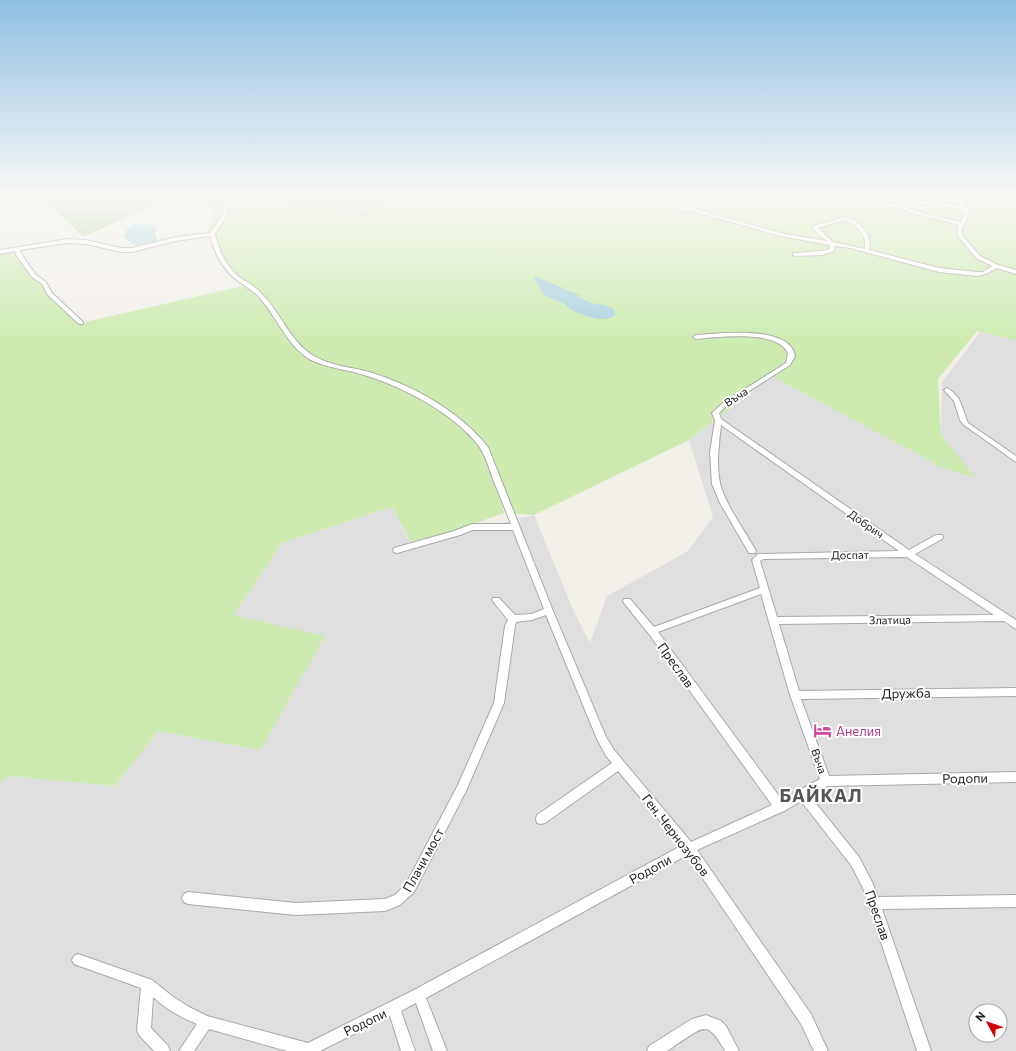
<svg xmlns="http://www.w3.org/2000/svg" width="1016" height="1051" font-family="Commissioner,sans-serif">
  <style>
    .residential { fill: #e0dfdf; fill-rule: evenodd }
    .grass { fill: #cdebb0 }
    .forest { fill: #add19e }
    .water { fill: #aad3df }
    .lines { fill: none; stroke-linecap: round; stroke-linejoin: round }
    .minor-casing { stroke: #a9a9a9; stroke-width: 2 }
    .minor { fill: #fff; fill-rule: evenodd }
    .labels { text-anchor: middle; stroke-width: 4; stroke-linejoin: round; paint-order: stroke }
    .street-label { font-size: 11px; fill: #222; stroke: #fff }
    .near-street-label { font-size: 13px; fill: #222; stroke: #fff }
    .near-hotel-label { font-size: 13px; fill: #b23c85; stroke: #fff; text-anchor: start }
    .near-district-label { font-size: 18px; font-weight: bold; letter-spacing: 1px; fill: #555; stroke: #fff }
  </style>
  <rect width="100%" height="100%" fill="#f2efe9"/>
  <path class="residential" d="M 981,331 L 1016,340 L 1016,1051 L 0,1051 L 0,783 L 9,776 L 115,786 L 157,731 L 260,750 L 324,636 L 232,615 L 282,543 L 392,507 L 411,544 L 534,515 L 574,612 L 590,643 L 607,596 L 688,551 L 713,517 L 689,440 L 772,376 L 941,467 L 974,478 L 941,434 L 942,382 ZM 976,1011 L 1000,1011 L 1000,1035 L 976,1035 Z"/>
  <path class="grass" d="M 235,197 L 243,197 L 366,217 L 387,197 L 614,197 L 617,202 L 663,197 L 735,204 L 734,197 L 1016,197 L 1016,340 L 977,331 L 938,379 L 941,434 L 975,478 L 941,467 L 772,376 L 689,440 L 534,515 L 510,513 L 489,459 L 504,513 L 413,546 L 392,507 L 282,543 L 233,615 L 325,636 L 260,750 L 158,731 L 115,786 L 9,776 L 0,783 L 0,251 L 9,251 L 81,323 L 247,285 L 230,270 L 208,234 L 215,208 Z"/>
  <g class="forest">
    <path d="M 41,197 L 172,197 L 83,237 Z"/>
    <path d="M 195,197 L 235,197 L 215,208 Z"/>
    <path d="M 243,197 L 282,197 L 291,200 L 305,197 L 387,197 L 366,217 Z"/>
    <path d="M 663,197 L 734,197 L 735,204 Z"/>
  </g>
  <g class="water">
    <path d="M 135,223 L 156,226 L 155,233 L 157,241 C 143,248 134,249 124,236 L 128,228 Z"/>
    <path d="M 536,276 L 571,292 C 578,293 579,297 584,300 C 593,306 604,302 614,309 L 615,315 C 603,325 583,315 572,310 C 569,309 568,306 565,304 C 558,301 551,299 545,295 C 541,292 539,284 534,280 Z"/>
  </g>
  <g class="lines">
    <defs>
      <g id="minor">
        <path d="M 218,197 L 222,197 L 228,203 L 241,197 L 246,197 L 229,206 L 227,215 L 215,234 C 218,249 226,266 238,276 C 246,282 255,286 262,294 C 281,313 290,342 314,356 C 331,366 351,367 369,372 C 413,385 459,411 488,447 L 553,611 L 606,737 L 614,750 L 691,842 L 772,805 L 649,634 L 624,603 L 623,601 L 624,599 L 630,599 L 654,627 L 760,588 L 752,560 L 758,554 L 899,551 L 721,425 C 719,444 716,464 720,483 C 724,502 746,533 756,551 L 755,553 L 749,553 L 720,503 L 712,484 L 710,453 L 715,420 L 712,413 L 723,403 L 786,363 L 788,354 C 780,329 717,337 696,339 L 693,337 L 696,335 C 718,334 790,324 795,356 L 790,365 L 727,405 L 719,413 L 721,419 L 909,550 L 936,535 L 942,535 L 943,537 L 942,539 L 915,554 L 1016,620 L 1016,629 L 1004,621 L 779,624 L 799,691 L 1016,688 L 1016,696 L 801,699 L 829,776 L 1016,772 L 1016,782 L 827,786 L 810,796 L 859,857 L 872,882 L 878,897 L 1016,895 L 1016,907 L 882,909 L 931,1051 L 917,1051 L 863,888 L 851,865 L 801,801 L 784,811 L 697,850 L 811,1014 L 828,1051 L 814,1051 L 801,1024 L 687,855 L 426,998 L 447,1051 L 433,1051 L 416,1003 L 401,1011 L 415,1051 L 401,1051 L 390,1016 L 320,1051 L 287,1051 L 209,1029 L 194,1051 L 179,1051 L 197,1024 C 180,1017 166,1009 153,997 L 151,1028 L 168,1046 L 170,1051 L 154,1051 L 139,1035 L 137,1030 L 141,988 L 74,964 L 72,960 L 74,956 L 78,954 L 152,980 L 172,996 L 189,1007 L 207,1016 L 308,1043 L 414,990 L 681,846 L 618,771 L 545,823 L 541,824 L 537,823 L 536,819 L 537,815 L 612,763 L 606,756 L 597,739 L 546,615 L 532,620 L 516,622 L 515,626 L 504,703 L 466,791 L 414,892 L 400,905 L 385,911 L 296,915 L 188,904 L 184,902 L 182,898 L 184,894 L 188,892 L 296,903 L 385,899 L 395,895 L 406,884 L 458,785 L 494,703 L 505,626 L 508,620 L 492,600 L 493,598 L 499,598 L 515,615 L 532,614 L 544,609 L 513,530 L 473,530 L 460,535 L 397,553 L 394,552 L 393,550 L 394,548 L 454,531 L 472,524 L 511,524 C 505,509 499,494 493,479 C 488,465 484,450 473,439 C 447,410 401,386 364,375 C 346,369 326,368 309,359 C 286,344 276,315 258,296 C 250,288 241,284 233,277 C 222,267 214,251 210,236 L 176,241 L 132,252 L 121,252 L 86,244 L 68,243 L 20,250 L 22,255 L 36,275 L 46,282 L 52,293 L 83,322 L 83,324 L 79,324 L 48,295 L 42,284 L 32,277 L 16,255 L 15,251 L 0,254 L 0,250 L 68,239 L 86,240 L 121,248 L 132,248 L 176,237 L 210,233 C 214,227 228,211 224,204 C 223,202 220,199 218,197 ZM 907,557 L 994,615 L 777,617 L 760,561 L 763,559 ZM 761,594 L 790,695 L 820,779 L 782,800 L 658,632 Z"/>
        <path d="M 678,197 L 682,197 L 689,204 L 699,210 L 784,234 L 827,241 L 817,233 L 813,227 L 813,226 L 846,217 C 860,221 873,235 869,250 L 939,268 L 977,272 L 983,272 L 992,266 L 976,258 L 958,236 L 957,230 L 959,225 L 912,213 L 896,207 L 877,204 L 857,197 C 869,195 882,205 896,204 C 901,204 908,202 914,202 C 930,200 947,202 962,207 L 950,197 C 959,196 964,203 969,210 L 967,219 L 961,230 L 962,235 L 980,256 L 998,265 L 1016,270 L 1016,274 L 997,268 L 986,274 L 977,276 L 939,272 L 851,248 L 835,246 L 834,251 L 822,255 L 795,256 L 793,255 L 793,253 L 822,251 L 830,249 L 830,247 L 829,245 L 781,236 L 695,212 L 677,209 L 660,202 L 662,201 L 690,209 L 685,206 ZM 924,204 L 941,205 L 964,211 L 964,215 L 961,222 L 915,211 L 901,206 ZM 845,220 C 857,225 868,236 865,249 L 833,242 L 818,228 Z"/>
        <path d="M 947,388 L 953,392 L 959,399 L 968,423 L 1016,456 L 1016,462 L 964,425 L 960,420 L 954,401 L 944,390 Z"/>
        <path d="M 706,1015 L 721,1021 L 726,1026 L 739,1051 L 725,1051 C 707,1019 704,1027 677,1044 C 674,1046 670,1050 666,1051 C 661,1051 653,1051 647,1051 L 649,1046 L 692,1019 Z"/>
      </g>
    </defs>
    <use href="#minor" class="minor-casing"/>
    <use href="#minor" class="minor"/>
  </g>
  <linearGradient id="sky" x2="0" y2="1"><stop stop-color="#8fc0e4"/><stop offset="0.57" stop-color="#f9f8f5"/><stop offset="1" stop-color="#f9f8f5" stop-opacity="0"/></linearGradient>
  <rect width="1016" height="344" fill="url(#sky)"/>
  <defs>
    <symbol id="hotel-bare" viewBox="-9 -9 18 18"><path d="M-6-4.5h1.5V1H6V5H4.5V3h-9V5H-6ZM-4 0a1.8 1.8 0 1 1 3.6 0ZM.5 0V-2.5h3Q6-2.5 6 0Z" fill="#d1479c" stroke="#fff" stroke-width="2.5" paint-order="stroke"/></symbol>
  </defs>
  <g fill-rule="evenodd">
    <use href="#hotel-bare" x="810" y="718" width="25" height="25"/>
  </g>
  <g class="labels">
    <g class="street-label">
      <text transform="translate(736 397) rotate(-33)" y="4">Въча</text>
      <text transform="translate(866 524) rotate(35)" y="4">Добрич</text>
      <text transform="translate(850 555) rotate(-1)" y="4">Доспат</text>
      <text transform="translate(890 620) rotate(-1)" y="4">Златица</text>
      <text transform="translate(819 761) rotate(71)" y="4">Въча</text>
    </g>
    <g class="near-street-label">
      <text transform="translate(676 665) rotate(54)" y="5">Преслав</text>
      <text transform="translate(906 693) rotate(-1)" y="5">Дружба</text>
      <text transform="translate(965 778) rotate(-1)" y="5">Родопи</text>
      <text transform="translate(676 835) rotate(52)" y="5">Ген. Чернозубов</text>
      <text transform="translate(423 860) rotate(-61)" y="5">Плачи мост</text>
      <text transform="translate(650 869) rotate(-29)" y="5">Родопи</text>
      <text transform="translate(878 915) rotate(71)" y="5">Преслав</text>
      <text transform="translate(365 1022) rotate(-26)" y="5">Родопи</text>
    </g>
    <g class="near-hotel-label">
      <text x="836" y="736">Анелия</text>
    </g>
    <g class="near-district-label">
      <text x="821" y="802">БАЙКАЛ</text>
    </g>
  </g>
  <g transform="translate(988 1023) rotate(310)"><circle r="19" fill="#ffffff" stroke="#a7a7a7"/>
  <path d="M0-3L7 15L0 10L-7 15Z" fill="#d40000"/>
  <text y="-6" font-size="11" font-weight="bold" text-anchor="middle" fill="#222222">N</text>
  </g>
</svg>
